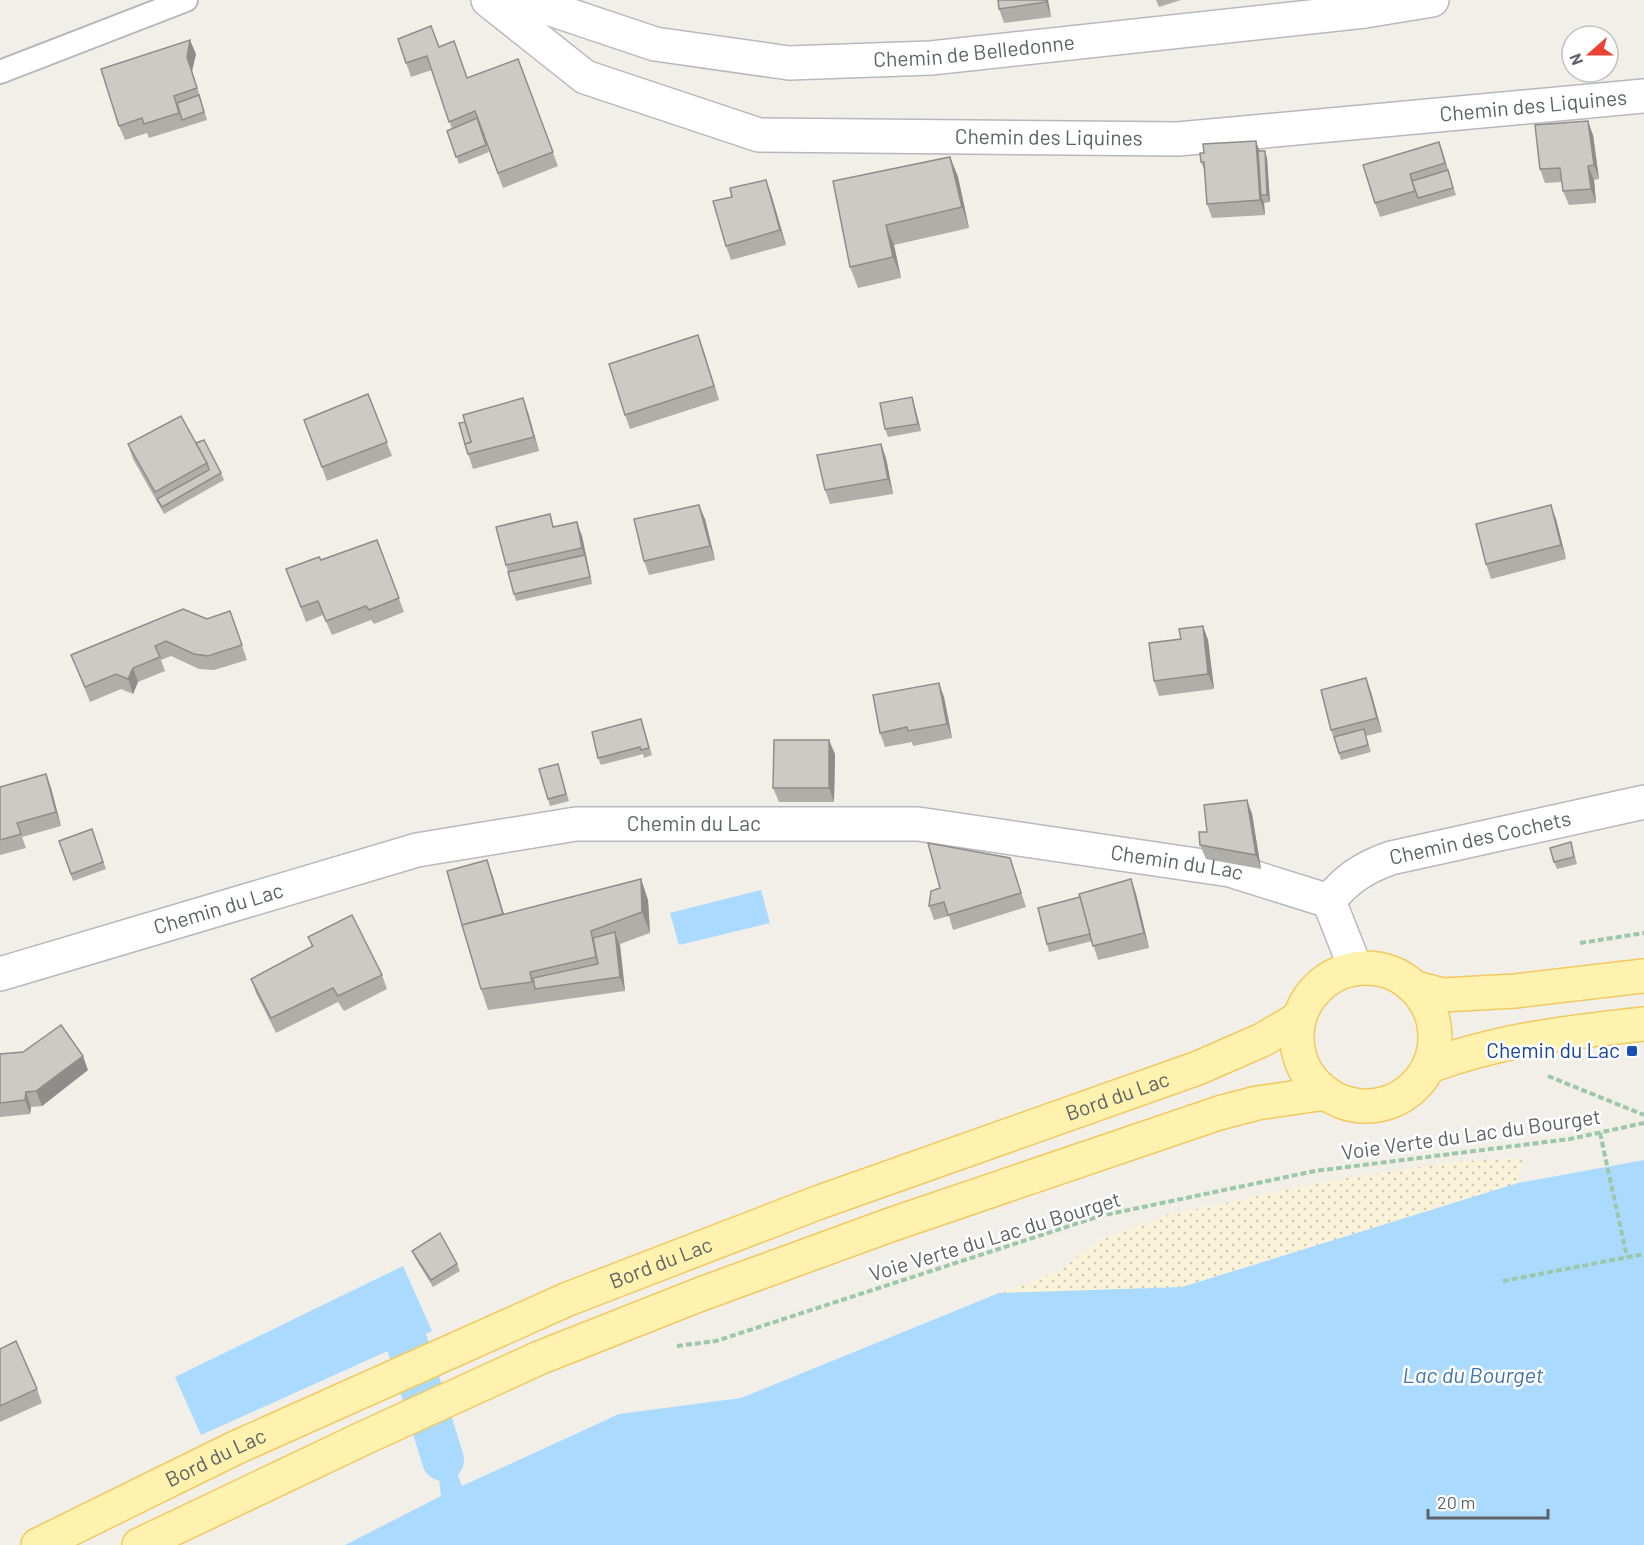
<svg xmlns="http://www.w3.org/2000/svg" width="1644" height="1545" font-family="Barlow,sans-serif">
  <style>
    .sand { fill: url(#sand-dots) }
    .water { fill: #aadaff }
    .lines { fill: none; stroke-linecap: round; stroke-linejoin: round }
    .canal { stroke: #aadaff; stroke-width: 42 }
    .lane-casing { stroke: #b5b8bc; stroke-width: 26 }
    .street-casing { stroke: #b5b8bc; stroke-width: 36 }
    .secondary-casing { stroke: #b6babf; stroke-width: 36 }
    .primary-casing { stroke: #f2c960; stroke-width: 36 }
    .path { stroke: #9cc7a9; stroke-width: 4; stroke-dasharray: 6 3; stroke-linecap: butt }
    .lane { stroke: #fff; stroke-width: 22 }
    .street { stroke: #fff; stroke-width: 33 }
    .secondary { stroke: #fff; stroke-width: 33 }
    .primary { stroke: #fff2af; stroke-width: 33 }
    .wall { fill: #afaea9 }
    .shaded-wall { fill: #8f8d8a }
    .building { fill: #cccac5; stroke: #8f8d8a; stroke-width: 1.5 }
    .transit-dot { fill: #1a4fb4; stroke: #fff; stroke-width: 2 }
    .labels { text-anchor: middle; stroke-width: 5; stroke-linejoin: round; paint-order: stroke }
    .street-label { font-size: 21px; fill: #5f6368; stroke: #fff }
    .transit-label { font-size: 21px; fill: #164399; stroke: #fff; text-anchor: end }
    .water-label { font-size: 22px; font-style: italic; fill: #4174aa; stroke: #fff }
  </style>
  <defs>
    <pattern id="sand-dots" width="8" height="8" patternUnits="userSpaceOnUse" patternTransform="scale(1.5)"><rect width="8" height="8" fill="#fbf3d9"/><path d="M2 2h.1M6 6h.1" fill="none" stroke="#cec8b4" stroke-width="1.8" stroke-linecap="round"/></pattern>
  </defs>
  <rect width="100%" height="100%" fill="#f1efe8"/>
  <path class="sand" d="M 1523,1158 L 1518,1183 L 1182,1287 L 999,1293 L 1059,1271 L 1099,1240 L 1168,1215 L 1329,1181 L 1452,1162 Z"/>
  <g class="water">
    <path d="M 761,890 L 770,923 L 679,945 L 670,913 Z"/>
    <path d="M 1644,1160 L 1644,1545 L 345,1545 L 441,1496 L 437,1462 L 451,1456 L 462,1486 L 619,1414 L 741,1398 L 999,1293 L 1182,1287 L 1518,1183 Z"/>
    <path d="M 403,1266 L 432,1331 L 201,1435 L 175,1377 Z"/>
  </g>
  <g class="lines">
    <path class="canal" d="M 407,1343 L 443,1460"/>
    <defs>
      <path id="lane" d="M 0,72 L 186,0"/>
      <g id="street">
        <path id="s1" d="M 488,0 L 585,77 L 759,135 L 1178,139 L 1644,96"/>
        <path id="s2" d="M 1329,901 C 1346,879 1365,867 1391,858 L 1644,802"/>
      </g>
      <g id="secondary">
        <path id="s3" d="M 524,0 L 655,44 L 789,63 L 931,58 L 1365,11 L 1432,0"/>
        <path id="s4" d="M 0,974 L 417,850 L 576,824 L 918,824 L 1230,870 L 1329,901 L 1355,967"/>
      </g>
      <g id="primary">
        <circle cx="1366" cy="1037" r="69"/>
        <path d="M 1416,988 L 1442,995 L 1515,991 L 1644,976"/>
        <path d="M 1430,1066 C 1498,1040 1571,1032 1644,1024"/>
        <path id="s5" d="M 38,1545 L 235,1448 L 568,1299 L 817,1203 L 1198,1068 L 1262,1040 L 1298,1019"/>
        <path d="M 139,1545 L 366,1437 L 539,1358 L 701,1294 L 890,1225 L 1219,1113 L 1257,1103 L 1326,1093"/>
      </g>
    </defs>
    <use href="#lane" class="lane-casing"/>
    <use href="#street" class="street-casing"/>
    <use href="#secondary" class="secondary-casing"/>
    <use href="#primary" class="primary-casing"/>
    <g class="path">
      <path d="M 1580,943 L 1644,933"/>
      <path d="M 1548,1076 L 1644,1115"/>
      <path d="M 1600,1133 L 1627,1257"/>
      <path d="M 1503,1281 L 1644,1254"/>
      <path d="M 677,1346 L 716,1341 L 1100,1216 L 1315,1171 L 1570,1139 L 1644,1123"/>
    </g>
    <use href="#lane" class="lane"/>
    <use href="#street" class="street"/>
    <use href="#secondary" class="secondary"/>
    <use href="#primary" class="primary"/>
  </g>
  <g class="wall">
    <path d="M 998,0 L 1048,0 L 1051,17 L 1004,23 L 999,9 Z"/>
    <path d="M 1156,0 L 1181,0 L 1159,7 Z"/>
    <path d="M 398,39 L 439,47 L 467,78 L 518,59 L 558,166 L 503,188 L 480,126 L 489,152 L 459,164 L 447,131 L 452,129 L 432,70 L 411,77 Z"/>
    <path d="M 196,54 L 192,71 L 207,120 L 149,138 L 147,133 L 125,140 L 119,126 Z"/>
    <path d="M 1593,135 L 1599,179 L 1594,180 L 1596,203 L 1569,205 L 1563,191 L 1562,182 L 1545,183 L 1540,169 Z"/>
    <path d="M 1439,142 L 1456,195 L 1380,217 L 1375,203 Z"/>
    <path d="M 1260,151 L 1267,158 L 1270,202 L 1264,203 L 1265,215 L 1212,218 L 1207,204 L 1205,172 L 1201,162 Z"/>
    <path d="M 950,157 L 958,177 L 969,228 L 894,245 L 901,278 L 858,288 L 850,267 L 833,181 Z"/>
    <path d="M 771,194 L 786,245 L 731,260 L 726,246 Z"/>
    <path d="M 698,335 L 719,400 L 630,429 L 625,415 Z"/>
    <path d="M 368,394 L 392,456 L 327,481 L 304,420 Z"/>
    <path d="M 523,398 L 539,451 L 473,469 L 465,444 L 465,422 Z"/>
    <path d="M 914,404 L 921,431 L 888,437 L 885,429 Z"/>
    <path d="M 196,443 L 221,473 L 224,480 L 164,514 L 133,459 L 128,444 Z"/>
    <path d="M 886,458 L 893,494 L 830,504 L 825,490 Z"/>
    <path d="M 705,519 L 715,560 L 649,575 L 644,561 Z"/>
    <path d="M 1556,519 L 1566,559 L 1491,579 L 1486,564 Z"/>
    <path d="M 554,527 L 582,536 L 592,584 L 516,601 L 506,565 Z"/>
    <path d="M 377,540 L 404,612 L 374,624 L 371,620 L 332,635 L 323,615 L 306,622 L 286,569 L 321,560 Z"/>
    <path d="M 230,611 L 247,660 L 214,670 L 199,669 L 171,656 L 161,660 L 165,671 L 138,682 L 133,694 L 121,689 L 90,702 L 71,655 L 207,619 Z"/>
    <path d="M 1203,626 L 1208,640 L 1214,689 L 1159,696 L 1154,681 L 1181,639 Z"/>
    <path d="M 1371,692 L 1382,732 L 1366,736 L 1371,752 L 1341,760 L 1331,730 Z"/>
    <path d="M 944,697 L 952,738 L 913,746 L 912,742 L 885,747 L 880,733 Z"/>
    <path d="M 641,719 L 652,755 L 644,758 L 643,754 L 601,765 L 598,758 Z"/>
    <path d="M 835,754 L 834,802 L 779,802 L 773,788 Z"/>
    <path d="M 560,771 L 569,801 L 550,806 L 548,799 Z"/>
    <path d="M 46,774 L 51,788 L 61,826 L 22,837 L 26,848 L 0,855 L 0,787 Z"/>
    <path d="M 1247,800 L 1252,814 L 1261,869 L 1206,859 L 1200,845 L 1207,832 Z"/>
    <path d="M 92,829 L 106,869 L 73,881 L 59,841 Z"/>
    <path d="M 1571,842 L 1577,864 L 1557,869 L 1554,862 Z"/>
    <path d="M 1010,858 L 1026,907 L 953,930 L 949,916 L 934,920 L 929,906 Z"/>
    <path d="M 492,874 L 504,914 L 641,879 L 648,900 L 650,933 L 620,944 L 625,991 L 488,1010 L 481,989 Z"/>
    <path d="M 1131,879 L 1136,894 L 1149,948 L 1098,960 L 1092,941 L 1049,952 L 1047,944 L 1080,897 Z"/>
    <path d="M 308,937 L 382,975 L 387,989 L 344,1011 L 338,1002 L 276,1033 L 256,993 L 251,979 L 312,947 Z"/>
    <path d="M 0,1054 L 88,1070 L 42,1106 L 31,1107 L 30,1114 L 0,1117 Z"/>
    <path d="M 412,1251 L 457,1264 L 460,1271 L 433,1287 L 415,1258 Z"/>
    <path d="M 0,1349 L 37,1389 L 42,1403 L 0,1422 Z"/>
  </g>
  <g class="shaded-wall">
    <path d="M 1045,0 L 1048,0 L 1051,17 L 1046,2 Z"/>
    <path d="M 190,40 L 196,54 L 192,71 L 207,120 L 187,57 Z"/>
    <path d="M 1588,121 L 1593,135 L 1599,179 L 1594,165 Z"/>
    <path d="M 1256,141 L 1261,155 L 1261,195 L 1264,203 L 1265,215 L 1260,200 Z"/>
    <path d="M 1439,142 L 1444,156 L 1450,177 L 1445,163 Z"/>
    <path d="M 1265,151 L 1267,158 L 1270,202 L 1267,195 Z"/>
    <path d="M 950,157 L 958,177 L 969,228 L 962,207 Z"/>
    <path d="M 1588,166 L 1594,180 L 1596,203 L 1591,189 Z"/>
    <path d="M 766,180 L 771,194 L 786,245 L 780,230 Z"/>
    <path d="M 886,225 L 894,245 L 901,278 L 893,257 Z"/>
    <path d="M 698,335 L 703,349 L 719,400 L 714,386 Z"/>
    <path d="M 912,397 L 914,404 L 921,431 L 918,424 Z"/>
    <path d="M 523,398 L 528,412 L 539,451 L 534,437 Z"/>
    <path d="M 881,444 L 886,458 L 893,494 L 888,479 Z"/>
    <path d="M 699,505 L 705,519 L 715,560 L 710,546 Z"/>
    <path d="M 1551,505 L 1556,519 L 1566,559 L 1561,545 Z"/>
    <path d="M 577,522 L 582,536 L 592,584 L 582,548 Z"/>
    <path d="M 1203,626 L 1208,640 L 1214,689 L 1208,674 Z"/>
    <path d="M 133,668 L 138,682 L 133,694 L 128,679 Z"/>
    <path d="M 1366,678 L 1371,692 L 1382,732 L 1377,718 Z"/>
    <path d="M 939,683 L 944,697 L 952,738 L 947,724 Z"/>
    <path d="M 829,740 L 835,754 L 834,802 L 829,788 Z"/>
    <path d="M 46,774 L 51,788 L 61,826 L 56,812 Z"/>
    <path d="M 1247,800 L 1252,814 L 1261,869 L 1256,855 Z"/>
    <path d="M 487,860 L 492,874 L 510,935 L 505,921 Z"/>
    <path d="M 641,879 L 648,900 L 650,933 L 642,912 Z"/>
    <path d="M 1131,879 L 1136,894 L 1149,948 L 1144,933 Z"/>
    <path d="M 615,932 L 620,946 L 625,991 L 620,977 Z"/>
    <path d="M 83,1056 L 88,1070 L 42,1106 L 36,1091 Z"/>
    <path d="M 26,1092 L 31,1107 L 30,1114 L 25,1100 Z"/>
  </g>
  <g class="building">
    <path d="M 998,0 L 1045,0 L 1046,2 L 999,9 Z"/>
    <path d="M 431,26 L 439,47 L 454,41 L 467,78 L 518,59 L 553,152 L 498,173 L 475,111 L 449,122 L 427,56 L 406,63 L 398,39 Z"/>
    <path d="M 190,40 L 187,57 L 197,88 L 174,96 L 179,113 L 144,124 L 142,118 L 119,126 L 101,69 Z"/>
    <path d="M 199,95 L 204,112 L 182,120 L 177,103 Z"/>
    <path d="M 477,118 L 486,145 L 456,157 L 447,131 Z"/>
    <path d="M 1588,121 L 1594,165 L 1588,166 L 1591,189 L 1563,191 L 1560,168 L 1540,169 L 1535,125 Z"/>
    <path d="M 1256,141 L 1260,200 L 1207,204 L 1204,162 L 1201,162 L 1200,153 L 1204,153 L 1203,144 Z"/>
    <path d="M 1439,142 L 1445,163 L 1410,174 L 1415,191 L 1375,203 L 1363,165 Z"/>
    <path d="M 1258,151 L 1265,151 L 1267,195 L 1261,195 Z"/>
    <path d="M 950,157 L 962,207 L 886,225 L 893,257 L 850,267 L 833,181 Z"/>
    <path d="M 1448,170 L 1453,188 L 1418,198 L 1412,181 Z"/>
    <path d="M 766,180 L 780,230 L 726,246 L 713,201 L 732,197 L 730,188 Z"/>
    <path d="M 698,335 L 714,386 L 625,415 L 609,364 Z"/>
    <path d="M 368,394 L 387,442 L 322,467 L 304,420 Z"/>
    <path d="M 912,397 L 918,424 L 885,429 L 880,403 Z"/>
    <path d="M 523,398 L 534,437 L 468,454 L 465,444 L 471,442 L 463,415 Z"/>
    <path d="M 181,416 L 207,463 L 155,492 L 128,444 Z"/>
    <path d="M 465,422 L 471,442 L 465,444 L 459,423 Z"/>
    <path d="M 204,440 L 221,473 L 162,507 L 157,499 L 209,470 L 207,463 L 196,443 Z"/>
    <path d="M 881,444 L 888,479 L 825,490 L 817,455 Z"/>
    <path d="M 699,505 L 710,546 L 644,561 L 634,519 Z"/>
    <path d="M 1551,505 L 1561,545 L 1486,564 L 1476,524 Z"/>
    <path d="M 550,514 L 553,527 L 577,522 L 582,548 L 506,565 L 496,527 Z"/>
    <path d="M 377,540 L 399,598 L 369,610 L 366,606 L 326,621 L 318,601 L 301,607 L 286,569 L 319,557 L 321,560 Z"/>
    <path d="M 585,555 L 590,577 L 514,594 L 508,572 Z"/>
    <path d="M 183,609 L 207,619 L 230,611 L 242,645 L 208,656 L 194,654 L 166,641 L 155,646 L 160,657 L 133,668 L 128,679 L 116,674 L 85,687 L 71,655 Z"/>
    <path d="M 1203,626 L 1208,674 L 1154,681 L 1149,643 L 1181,639 L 1179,629 Z"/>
    <path d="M 1366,678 L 1377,718 L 1331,730 L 1321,690 Z"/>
    <path d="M 939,683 L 947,724 L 908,731 L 907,727 L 880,733 L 873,695 Z"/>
    <path d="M 641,719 L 649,748 L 641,750 L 640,747 L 598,758 L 592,732 Z"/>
    <path d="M 1364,729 L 1368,745 L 1339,753 L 1334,737 Z"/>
    <path d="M 774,740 L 829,740 L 829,788 L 773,788 Z"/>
    <path d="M 558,764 L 566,794 L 548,799 L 539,769 Z"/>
    <path d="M 46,774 L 56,812 L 17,823 L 21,834 L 0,840 L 0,787 Z"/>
    <path d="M 1247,800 L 1256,855 L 1200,845 L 1199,832 L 1207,832 L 1204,805 Z"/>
    <path d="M 92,829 L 103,862 L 71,874 L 59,841 Z"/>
    <path d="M 1571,842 L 1574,857 L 1554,862 L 1550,848 Z"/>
    <path d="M 928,843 L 1010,858 L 1021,893 L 948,915 L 944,902 L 929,906 L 931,891 L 940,888 Z"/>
    <path d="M 487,860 L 503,914 L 462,925 L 447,871 Z"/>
    <path d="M 641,879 L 642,912 L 591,931 L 596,957 L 530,972 L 532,982 L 481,989 L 462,925 Z"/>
    <path d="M 1131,879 L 1144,933 L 1093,946 L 1079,894 Z"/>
    <path d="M 1080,897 L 1090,934 L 1047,944 L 1038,908 Z"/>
    <path d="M 352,915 L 382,975 L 338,996 L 333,988 L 271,1018 L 251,979 L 313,946 L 308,937 Z"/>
    <path d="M 615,932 L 620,977 L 535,989 L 533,978 L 598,964 L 593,938 Z"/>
    <path d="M 61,1025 L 83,1056 L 36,1091 L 26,1092 L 25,1100 L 0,1103 L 0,1054 L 23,1052 Z"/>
    <path d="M 440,1233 L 457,1264 L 431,1280 L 412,1251 Z"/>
    <path d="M 16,1341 L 37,1389 L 0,1406 L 0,1349 Z"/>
  </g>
  <rect class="transit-dot" x="1626" y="1045" width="12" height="12" rx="3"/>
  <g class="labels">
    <g class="street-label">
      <text dy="7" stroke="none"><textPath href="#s3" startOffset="459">Chemin de Belledonne</textPath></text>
      <text dy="7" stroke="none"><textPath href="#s1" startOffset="1083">Chemin des Liquines</textPath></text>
      <text dy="7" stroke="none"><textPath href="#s1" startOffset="597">Chemin des Liquines</textPath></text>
      <text dy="7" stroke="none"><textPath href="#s4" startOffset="714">Chemin du Lac</textPath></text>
      <text dy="7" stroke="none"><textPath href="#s2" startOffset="168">Chemin des Cochets</textPath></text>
      <text dy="7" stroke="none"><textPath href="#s4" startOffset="1200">Chemin du Lac</textPath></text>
      <text dy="7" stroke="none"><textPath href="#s4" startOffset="228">Chemin du Lac</textPath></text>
      <text dy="7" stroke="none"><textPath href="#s5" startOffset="1170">Bord du Lac</textPath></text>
      <text transform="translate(1471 1135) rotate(-8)" y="7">Voie Verte du Lac du Bourget</text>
      <text transform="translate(995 1237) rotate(-17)" y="7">Voie Verte du Lac du Bourget</text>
      <text dy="7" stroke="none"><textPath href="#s5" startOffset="684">Bord du Lac</textPath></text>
      <text dy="7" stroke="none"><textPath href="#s5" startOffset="198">Bord du Lac</textPath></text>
    </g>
    <g class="transit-label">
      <text x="1620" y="1058">Chemin du Lac</text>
    </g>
    <g class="water-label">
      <text x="1473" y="1383">Lac du Bourget</text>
    </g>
  </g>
  <g transform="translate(1590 54) rotate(249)"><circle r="28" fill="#ffffff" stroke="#bfc1c3" stroke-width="1.5"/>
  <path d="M0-4.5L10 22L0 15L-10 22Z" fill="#ea4335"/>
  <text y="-9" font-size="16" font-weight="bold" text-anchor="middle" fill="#5f6368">N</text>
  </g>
  <path d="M1428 1509v9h120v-9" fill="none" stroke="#5f6368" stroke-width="3"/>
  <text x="1437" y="1509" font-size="18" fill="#5f6368" stroke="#ffffff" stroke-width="4.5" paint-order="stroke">20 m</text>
</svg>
